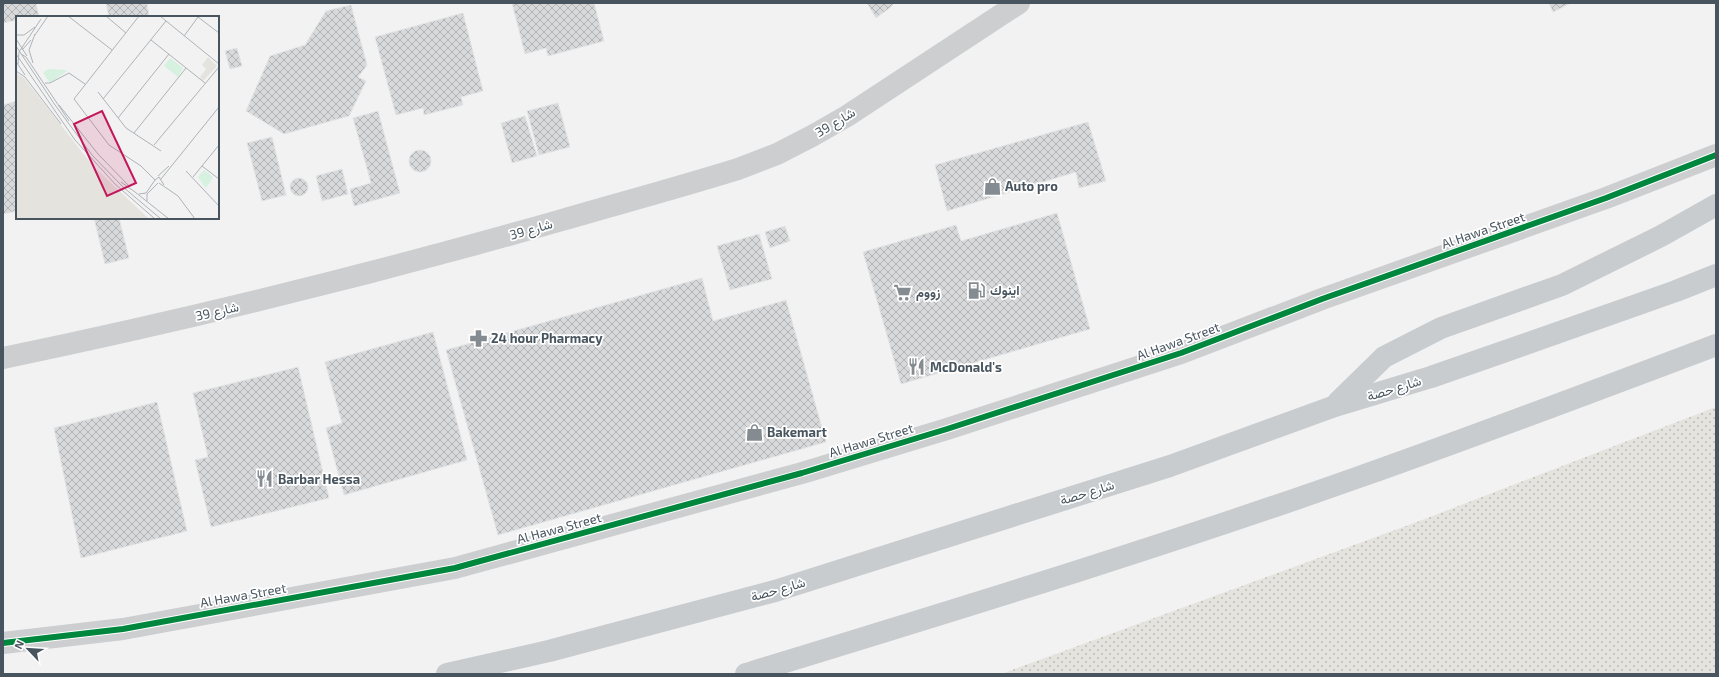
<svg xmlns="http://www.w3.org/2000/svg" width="1719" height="677" font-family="'Exo 2',Vazirmatn,sans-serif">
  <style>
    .sand { fill: url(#sand-dots) }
    .building { fill: url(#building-cross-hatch); stroke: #e3e4e5 }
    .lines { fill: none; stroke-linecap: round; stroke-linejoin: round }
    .minor { stroke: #ccced0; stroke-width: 22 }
    .primary { stroke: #c8cccf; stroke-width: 22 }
    .cycleway-casing { stroke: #fff; stroke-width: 8 }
    .cycleway { stroke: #00873e; stroke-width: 6 }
    .labels { text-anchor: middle; stroke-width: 3.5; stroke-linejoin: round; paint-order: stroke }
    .street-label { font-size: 13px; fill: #48555f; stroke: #fff }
    .poi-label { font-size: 13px; font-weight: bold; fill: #48555f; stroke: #fff; text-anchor: start }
    .inset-road { fill: none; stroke: #aeb3b7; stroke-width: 1 }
    .view { fill: #c2185b; fill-opacity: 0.15; stroke: #c2185b; stroke-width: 2 }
    .inset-edge { fill: none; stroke: #48555f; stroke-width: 2 }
  </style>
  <defs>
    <pattern id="sand-dots" width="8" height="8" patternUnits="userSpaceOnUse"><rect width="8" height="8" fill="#e5e3de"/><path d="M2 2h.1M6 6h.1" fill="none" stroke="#bcbbb7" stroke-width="1.8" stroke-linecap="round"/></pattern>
    <pattern id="building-cross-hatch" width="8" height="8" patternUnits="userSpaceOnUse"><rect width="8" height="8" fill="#d8d9da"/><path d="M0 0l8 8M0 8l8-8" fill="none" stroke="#b1b3b4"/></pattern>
  </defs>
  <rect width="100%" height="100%" fill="#f2f2f2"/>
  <path class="sand" d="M 1716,407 L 1716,674 L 1001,674 L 1417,522 Z"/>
  <g class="building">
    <path d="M 3,3 L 36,3 L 39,17 L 17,17 L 17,20 L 3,23 Z"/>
    <path d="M 106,3 L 147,3 L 149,17 L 109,17 Z"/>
    <path d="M 512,3 L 594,3 L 604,41 L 548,56 L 546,48 L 525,54 Z"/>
    <path d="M 867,3 L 894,3 L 891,7 L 876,18 Z"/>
    <path d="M 1549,3 L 1571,3 L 1553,12 Z"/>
    <path d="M 351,5 L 367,65 L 358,77 L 366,81 L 349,116 L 284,134 L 246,111 L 270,56 L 305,45 L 326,11 Z"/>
    <path d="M 463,13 L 483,91 L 461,97 L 463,105 L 424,115 L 423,108 L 396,115 L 375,37 Z"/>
    <path d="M 237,48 L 242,66 L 230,69 L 225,51 Z"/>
    <path d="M 17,101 L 17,211 L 3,214 L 3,105 Z"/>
    <path d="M 558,103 L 570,147 L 539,155 L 527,111 Z"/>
    <path d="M 378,111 L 400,193 L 354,206 L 350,189 L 371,183 L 353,118 Z"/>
    <path d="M 525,116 L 537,156 L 512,163 L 501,123 Z"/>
    <path d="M 1088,122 L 1106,181 L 1079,188 L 1076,172 L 947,211 L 935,165 Z"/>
    <path d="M 272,137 L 286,195 L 262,201 L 247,143 Z"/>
    <circle cx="420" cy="161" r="11"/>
    <path d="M 342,169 L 348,194 L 322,201 L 316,176 Z"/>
    <circle cx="299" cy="187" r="9"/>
    <path d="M 1057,213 L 1090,329 L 901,384 L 863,252 L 956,225 L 961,241 Z"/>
    <path d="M 94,218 L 119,218 L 129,258 L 105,264 Z"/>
    <path d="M 785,226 L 790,241 L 770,248 L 765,232 Z"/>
    <path d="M 759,234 L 772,279 L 730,290 L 717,246 Z"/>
    <path d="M 702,278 L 713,321 L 786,300 L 826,442 L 498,535 L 446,350 Z"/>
    <path d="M 433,332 L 467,460 L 344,495 L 326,428 L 342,423 L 325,362 Z"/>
    <path d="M 298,367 L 329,498 L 211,527 L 195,460 L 208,457 L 193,393 Z"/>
    <path d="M 157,402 L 187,531 L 81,558 L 54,428 Z"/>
  </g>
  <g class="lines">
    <g class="minor">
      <path d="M 3,358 C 191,319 377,273 562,220 C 621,203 680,187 738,169 L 777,154 L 812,136 L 847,116 L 1019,3"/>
      <path d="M 3,643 L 123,629 L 455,568 L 802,473 L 947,429 L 1181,353 L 1322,299 L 1606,198 L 1716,155"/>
    </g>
    <g class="primary">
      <path d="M 1338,402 L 1384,357 L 1441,328 L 1562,285 L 1661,236 L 1716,205"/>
      <path d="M 447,674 L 549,651 L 775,591 L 1170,466 L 1335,406 L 1431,377 L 1503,352 L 1676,291 L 1716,275"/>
      <path d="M 746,674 C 951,611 1156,549 1359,477 C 1478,435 1597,390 1716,345"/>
    </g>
    <defs>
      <path id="cycleway" d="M 3,643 L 123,629 L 455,568 L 802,473 L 947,429 L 1181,353 L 1322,299 L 1606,198 L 1716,155"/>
    </defs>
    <use href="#cycleway" class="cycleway-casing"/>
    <use href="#cycleway" class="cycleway"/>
  </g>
  <defs>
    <symbol id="shop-bare" viewBox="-9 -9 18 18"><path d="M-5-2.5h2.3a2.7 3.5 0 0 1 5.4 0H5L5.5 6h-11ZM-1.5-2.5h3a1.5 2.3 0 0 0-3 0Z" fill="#848c92" stroke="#fff" stroke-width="2.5" paint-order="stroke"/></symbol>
    <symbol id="fuel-bare" viewBox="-9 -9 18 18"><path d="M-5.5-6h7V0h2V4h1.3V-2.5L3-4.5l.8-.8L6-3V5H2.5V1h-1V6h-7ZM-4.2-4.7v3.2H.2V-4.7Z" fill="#848c92" stroke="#fff" stroke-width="2.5" paint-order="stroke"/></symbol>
    <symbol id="supermarket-bare" viewBox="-9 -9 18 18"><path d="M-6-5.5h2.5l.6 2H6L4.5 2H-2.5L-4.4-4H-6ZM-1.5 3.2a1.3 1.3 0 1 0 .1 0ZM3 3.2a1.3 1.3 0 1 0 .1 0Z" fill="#848c92" stroke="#fff" stroke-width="2.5" paint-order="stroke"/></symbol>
    <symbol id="pharmacy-bare" viewBox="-9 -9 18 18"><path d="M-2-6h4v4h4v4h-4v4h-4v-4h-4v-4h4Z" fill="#848c92" stroke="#fff" stroke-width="2.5" paint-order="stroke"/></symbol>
    <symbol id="restaurant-bare" viewBox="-9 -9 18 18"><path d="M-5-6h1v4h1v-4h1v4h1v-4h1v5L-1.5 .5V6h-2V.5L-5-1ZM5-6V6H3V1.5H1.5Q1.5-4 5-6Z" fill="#848c92" stroke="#fff" stroke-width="2.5" paint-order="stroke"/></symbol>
  </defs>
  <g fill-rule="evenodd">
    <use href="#shop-bare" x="980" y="174" width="25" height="25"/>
    <use href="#fuel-bare" x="964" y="278" width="25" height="25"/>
    <use href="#supermarket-bare" x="890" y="280" width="25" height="25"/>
    <use href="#pharmacy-bare" x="466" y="326" width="25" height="25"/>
    <use href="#restaurant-bare" x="904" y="354" width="25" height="25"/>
    <use href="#shop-bare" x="742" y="420" width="25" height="25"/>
    <use href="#restaurant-bare" x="252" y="466" width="25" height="25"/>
  </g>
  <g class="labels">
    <g class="street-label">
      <text transform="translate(835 122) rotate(-31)" y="5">شارع 39</text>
      <text transform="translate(531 229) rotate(-16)" y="5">شارع 39</text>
      <text transform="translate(1483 230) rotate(-19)" y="5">Al Hawa Street</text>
      <text transform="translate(217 311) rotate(-13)" y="5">شارع 39</text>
      <text transform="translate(1178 341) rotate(-20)" y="5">Al Hawa Street</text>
      <text transform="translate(1394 388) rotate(-17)" y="5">شارع حصة</text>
      <text transform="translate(871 440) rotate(-17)" y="5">Al Hawa Street</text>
      <text transform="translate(1087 492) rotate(-17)" y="5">شارع حصة</text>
      <text transform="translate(559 528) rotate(-15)" y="5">Al Hawa Street</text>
      <text transform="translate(778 589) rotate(-16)" y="5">شارع حصة</text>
      <text transform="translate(243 595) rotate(-10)" y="5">Al Hawa Street</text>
    </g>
    <g class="poi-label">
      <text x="1005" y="191">Auto pro</text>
      <text x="990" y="295">اينوك</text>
      <text x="916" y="297">زووم</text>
      <text x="491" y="343">24 hour Pharmacy</text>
      <text x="930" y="372">McDonald's</text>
      <text x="767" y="437">Bakemart</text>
      <text x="278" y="484">Barbar Hessa</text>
    </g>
  </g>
  <g transform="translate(16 16)">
    <rect width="203" height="203" fill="#f2f2f2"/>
    <path d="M 192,41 L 201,50 L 187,65 L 184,61 L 190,53 L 186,49 ZM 0,57 L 8,62 L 77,150 L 133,203 L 0,203 Z" fill="#e5e3de"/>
    <path d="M 154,42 L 167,52 L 162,61 L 148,50 ZM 32,53 L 49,54 L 51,55 L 34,67 L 27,57 ZM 188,154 L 197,161 L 190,172 L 182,161 Z" fill="#d6f1df"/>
    <path class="inset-road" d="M 52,0 L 96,34M 90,0 L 110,17M 123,0 L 58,83 L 93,129 L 125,150 L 139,164M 144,0 L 203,48M 182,1 L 203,17M 0,19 L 8,19 L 19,11M 19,19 L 32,0M 168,20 L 182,1M 0,23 L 11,40M 135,24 L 189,67M 0,30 L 39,89 L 76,139 L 107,171 L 145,203M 6,34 L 15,24M 0,38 L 59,124 L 99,168 L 139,203M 5,38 L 10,41 L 53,105M 1,47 L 9,59M 17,47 L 13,34 L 19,18M 2,48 L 3,36 L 25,3M 0,55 L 9,61 L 45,108M 29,67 L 34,67 L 53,57 L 69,68M 82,76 L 110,112 L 145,135M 87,83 L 150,5M 43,89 L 82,138 L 114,171M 102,102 L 153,38M 118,117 L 170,52M 138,129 L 203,51M 186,150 L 203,163M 170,155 L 203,190M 142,160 L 153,150M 177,161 L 203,129M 145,163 L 203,91M 139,164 L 143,161 L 148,169M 105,166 L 119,176M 143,167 L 162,180 L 179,203M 119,176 L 153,203M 123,178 L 130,177 L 139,164M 131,185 L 131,178 L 142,167"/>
    <path class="view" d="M 86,95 L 120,167 L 91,180 L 58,108 Z"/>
    <rect width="203" height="203" class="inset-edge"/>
  </g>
  <rect width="1719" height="677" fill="none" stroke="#48555f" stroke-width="8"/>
  <g transform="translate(28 649) rotate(295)" stroke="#ffffff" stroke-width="3" paint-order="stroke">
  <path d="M0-3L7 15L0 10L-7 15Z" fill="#48555f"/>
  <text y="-6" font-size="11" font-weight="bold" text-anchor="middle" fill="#48555f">N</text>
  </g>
</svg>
